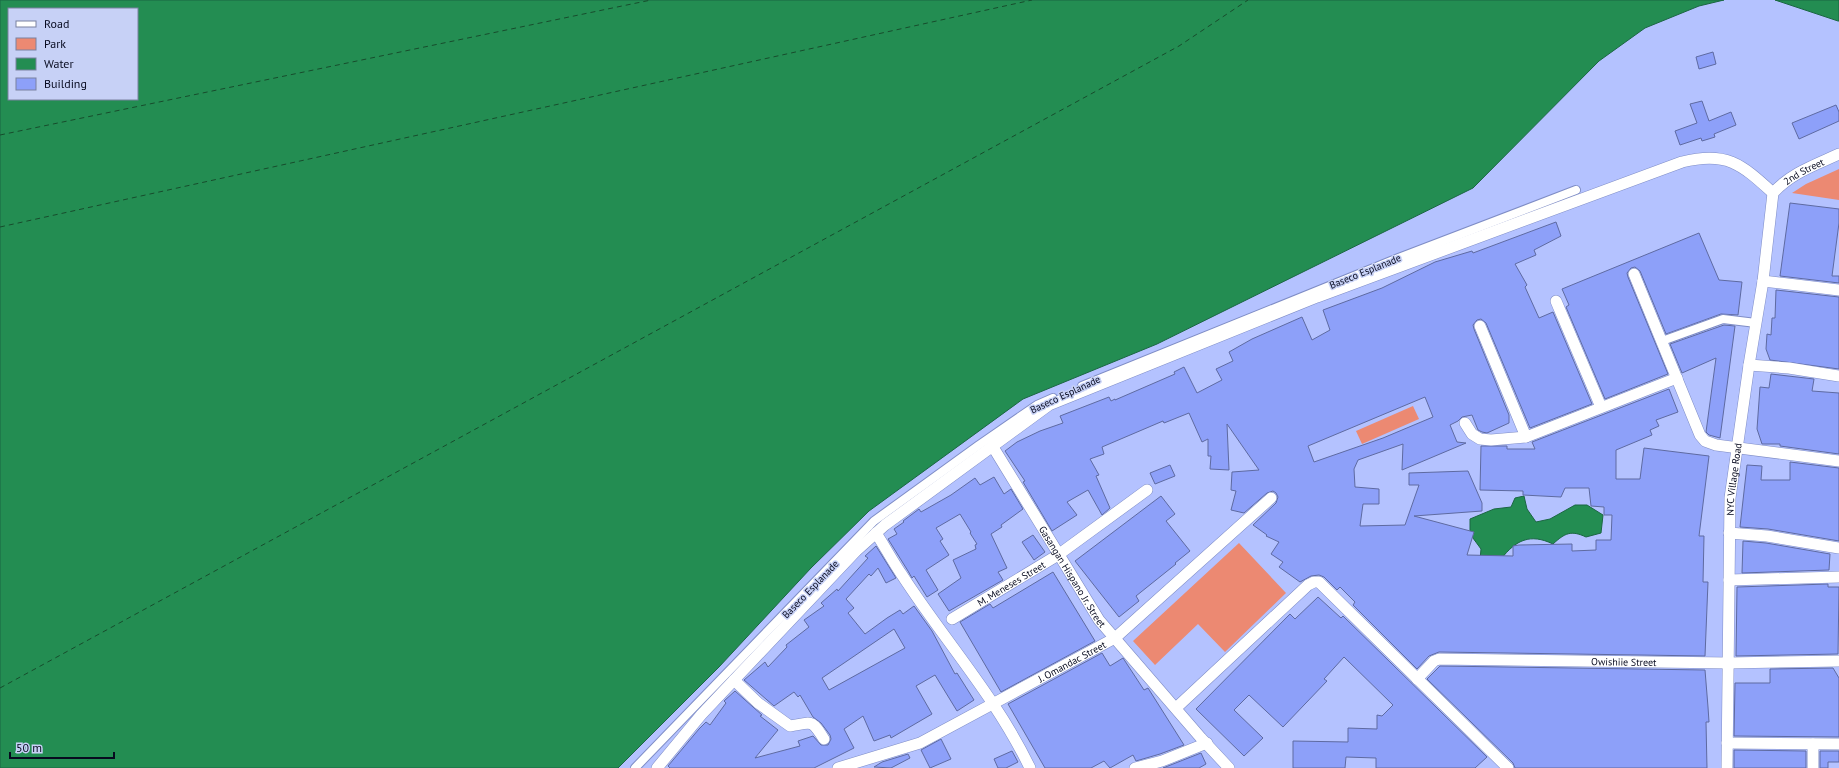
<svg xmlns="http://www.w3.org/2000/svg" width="1839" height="768" font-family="'PT Sans',sans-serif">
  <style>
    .green { fill: #ec8972 }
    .water { fill: #238d52; stroke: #1b6643; fill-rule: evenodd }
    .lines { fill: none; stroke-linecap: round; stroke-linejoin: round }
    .ferry { stroke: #174c2c; stroke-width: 1; stroke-dasharray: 5 4; stroke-linecap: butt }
    .building { fill: #8da0f9; stroke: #5e6aa1; fill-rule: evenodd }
    .pedestrian-casing { stroke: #7f8dc6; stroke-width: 10 }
    .minor-casing { stroke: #7f8dc6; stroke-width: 12 }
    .pedestrian { stroke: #fff; stroke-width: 8 }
    .minor { stroke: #fff; stroke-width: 11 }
    .labels { text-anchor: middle; stroke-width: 3; stroke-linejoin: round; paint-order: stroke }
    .street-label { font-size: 10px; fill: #070a1f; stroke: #c7d1f6 }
  </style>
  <rect width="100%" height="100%" fill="#b4c2ff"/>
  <g class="green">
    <path d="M 1839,169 L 1839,200 L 1792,193 L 1806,184 Z"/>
    <path d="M 1413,406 L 1419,419 L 1362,444 L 1356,431 Z"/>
    <path d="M 1239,543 L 1286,593 L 1225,652 L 1198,624 L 1155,665 L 1133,641 Z"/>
  </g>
  <g class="water">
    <path d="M 0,0 L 1724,0 L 1699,6 L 1645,28 L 1599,61 L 1473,188 L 1157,344 L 1023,399 L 869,511 L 811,568 L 719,667 L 618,768 L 0,768 ZM 9,9 L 137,9 L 137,99 L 9,99 Z"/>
    <path d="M 1775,0 L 1839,0 L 1839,21 L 1838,21 Z"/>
    <path d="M 1524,496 L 1527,509 L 1536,522 L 1550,519 L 1575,505 L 1587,505 L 1603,515 L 1601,533 L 1586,537 C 1571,530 1565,533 1553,544 C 1530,533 1516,540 1501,559 L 1480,560 L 1481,549 L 1470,534 L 1470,519 L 1494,509 L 1511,507 L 1515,498 Z"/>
  </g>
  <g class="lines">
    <g class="ferry">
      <path d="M 0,135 L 651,0"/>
      <path d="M 0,227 L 1032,0"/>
      <path d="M 0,688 L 1179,46 L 1248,0"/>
    </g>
  </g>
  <g class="building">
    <path d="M 1713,52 L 1716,64 L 1699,69 L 1696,57 Z"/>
    <path d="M 1702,101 L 1709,121 L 1731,112 L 1736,125 L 1714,134 L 1715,137 L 1702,141 L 1701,138 L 1680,145 L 1675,131 L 1697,123 L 1690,104 Z"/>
    <path d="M 1836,105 L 1839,112 L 1839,121 L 1799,139 L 1792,123 Z"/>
    <path d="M 1790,203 L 1839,209 L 1839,223 L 1832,276 L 1839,276 L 1839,283 L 1780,276 Z"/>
    <path d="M 1556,222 L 1561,236 L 1534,250 L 1536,255 L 1515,264 L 1527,285 L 1525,287 L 1539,318 L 1553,312 L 1592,404 L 1530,428 L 1486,323 L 1481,319 L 1477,320 L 1473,325 L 1474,329 L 1509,415 L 1509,423 L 1487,433 L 1482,432 L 1478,430 L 1472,415 L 1462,417 L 1458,421 L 1450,425 L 1457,442 L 1466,443 L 1402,470 L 1403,444 L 1358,460 L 1354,469 L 1355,487 L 1379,489 L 1379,504 L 1363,504 L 1360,526 L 1405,525 L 1419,485 L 1409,485 L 1409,473 L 1468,471 L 1482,503 L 1482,511 L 1414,516 L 1474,532 L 1467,555 L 1513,556 L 1513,546 L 1519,545 L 1572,544 L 1572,551 L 1596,550 L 1596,540 L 1611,540 L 1612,515 L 1604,515 L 1604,507 L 1591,506 L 1589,488 L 1565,488 L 1561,497 L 1523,495 L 1523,491 L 1480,490 L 1481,446 L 1507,446 L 1507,449 L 1535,449 L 1532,442 L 1669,389 L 1678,412 L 1656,420 L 1659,426 L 1650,430 L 1652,435 L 1616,450 L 1616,479 L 1640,479 L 1644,448 L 1709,456 L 1699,536 L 1704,536 L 1703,582 L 1708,582 L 1705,656 L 1439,652 L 1429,656 L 1417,669 L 1353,605 L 1355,602 L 1340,587 L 1337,590 L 1324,577 L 1319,575 L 1311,576 L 1300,582 L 1279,567 L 1283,562 L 1271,554 L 1279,542 L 1266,536 L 1267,535 L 1253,525 L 1276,503 L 1278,497 L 1276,493 L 1273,491 L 1267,493 L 1244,513 L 1231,510 L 1236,491 L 1231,490 L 1232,472 L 1259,470 L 1227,424 L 1229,470 L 1210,469 L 1211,456 L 1208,456 L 1208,439 L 1202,442 L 1189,413 L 1164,423 L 1163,421 L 1102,447 L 1104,454 L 1090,459 L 1099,475 L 1096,476 L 1110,508 L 1102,515 L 1088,490 L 1067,502 L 1077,515 L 1052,531 L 1023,482 L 1025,481 L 1005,451 L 1017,442 L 1040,431 L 1063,423 L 1060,416 L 1109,397 L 1111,401 L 1115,399 L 1115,400 L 1175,374 L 1174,372 L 1184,367 L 1197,393 L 1222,380 L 1216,369 L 1233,361 L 1229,352 L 1252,339 L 1302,317 L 1312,340 L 1330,330 L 1323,310 L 1382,288 L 1435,262 L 1472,251 L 1473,253 ZM 1425,397 L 1433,417 L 1383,438 L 1314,462 L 1308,446 Z"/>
    <path d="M 1699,233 L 1719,280 L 1742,282 L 1738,315 L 1721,314 L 1666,334 L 1640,271 L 1635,267 L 1631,268 L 1627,273 L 1628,277 L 1668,374 L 1605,399 L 1566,307 L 1569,305 L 1562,289 Z"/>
    <path d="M 1776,290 L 1839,297 L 1839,369 L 1770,360 L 1766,349 L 1767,334 L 1771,335 L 1772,318 L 1775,318 Z"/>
    <path d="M 1724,325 L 1735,326 L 1720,438 L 1709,435 L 1706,432 L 1716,358 L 1682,373 L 1670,344 Z"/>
    <path d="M 1771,374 L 1814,379 L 1812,391 L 1839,393 L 1839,454 L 1780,446 L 1780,444 L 1762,444 L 1757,429 L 1760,387 L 1769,388 Z"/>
    <path d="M 1790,462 L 1839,468 L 1839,541 L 1768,529 L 1740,527 L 1747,465 L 1762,466 L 1761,480 L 1790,480 Z"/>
    <path d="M 1170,465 L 1175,476 L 1155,484 L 1150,473 Z"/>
    <path d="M 994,477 L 1004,494 L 1011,489 L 1023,509 L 1001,525 L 1002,527 L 991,534 L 1007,568 L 998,572 L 1003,580 L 949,611 L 938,594 L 961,578 L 953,560 L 976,549 L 975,545 L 977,544 L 970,533 L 971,532 L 960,514 L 936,528 L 943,539 L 940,541 L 949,555 L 926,570 L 938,590 L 927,597 L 914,576 L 912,578 L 908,571 L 888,539 L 897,534 L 894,529 L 904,522 L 903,521 L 919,509 L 921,512 L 951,495 L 975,478 L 980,485 Z"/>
    <path d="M 1161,496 L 1175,514 L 1166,521 L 1190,551 L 1175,563 L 1176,564 L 1136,596 L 1139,601 L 1119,617 L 1075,561 Z"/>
    <path d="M 1033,535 L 1045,552 L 1034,560 L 1022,542 Z"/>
    <path d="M 1743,541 L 1766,543 L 1830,554 L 1829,570 L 1742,573 Z"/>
    <path d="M 876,546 L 896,578 L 886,583 L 878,568 L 871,576 L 869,574 L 846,599 L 854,608 L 848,613 L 865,634 L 887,618 L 900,610 L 903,614 L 914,606 L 932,631 L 955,674 L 957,673 L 974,700 L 957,711 L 935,675 L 916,686 L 932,714 L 891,738 L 890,735 L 874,741 L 863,716 L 844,729 L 854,748 L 814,768 L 670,768 L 668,766 L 699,729 L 706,722 L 710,725 L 726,703 L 724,701 L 735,691 L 762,715 L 760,716 L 778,730 L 755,758 L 800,746 L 798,741 L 813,736 L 821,745 L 828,745 L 831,739 L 830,735 L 821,723 L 813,717 L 800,695 L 798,697 L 794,692 L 774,706 L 744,680 L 765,662 L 768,667 L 787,647 L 786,645 L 809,627 L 804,620 L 824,606 L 821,603 L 837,589 L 838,591 L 868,558 L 865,556 ZM 894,629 L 905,648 L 829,690 L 822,678 Z"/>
    <path d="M 1053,572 L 1095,641 L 1001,692 L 960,622 L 990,604 L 993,608 Z"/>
    <path d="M 1828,584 L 1828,587 L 1839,587 L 1838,654 L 1736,656 L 1737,587 Z"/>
    <path d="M 1318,597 L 1341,618 L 1343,616 L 1487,757 L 1475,768 L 1376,768 L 1376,758 L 1346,757 L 1345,768 L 1293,768 L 1293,741 L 1348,742 L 1348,728 L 1377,729 L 1377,715 L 1382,716 L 1393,705 L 1344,657 L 1324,679 L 1327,681 L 1283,727 L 1249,695 L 1234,710 L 1263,738 L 1244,756 L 1196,709 L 1290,614 L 1295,619 Z"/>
    <path d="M 1102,653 L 1110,666 L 1123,658 L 1144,690 L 1148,688 L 1184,745 L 1160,754 L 1136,761 L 1133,755 L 1110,768 L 1104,761 L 1091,768 L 1045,768 L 1008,704 Z"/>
    <path d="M 1440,666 L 1705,670 L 1708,707 L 1709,722 L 1706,722 L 1707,768 L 1515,768 L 1513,763 L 1427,679 Z"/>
    <path d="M 1833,668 L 1839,678 L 1839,737 L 1734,736 L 1735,683 L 1770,683 L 1770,669 Z"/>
    <path d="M 941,739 L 951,759 L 930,768 L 921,750 Z"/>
    <path d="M 1734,750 L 1806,751 L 1806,768 L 1734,768 Z"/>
    <path d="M 1012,751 L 1018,762 L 1006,768 L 998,768 L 994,759 Z"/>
    <path d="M 1820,751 L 1839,751 L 1839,762 L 1828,762 L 1828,768 L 1820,768 Z"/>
    <path d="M 1201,753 L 1206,764 L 1199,768 L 1163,768 Z"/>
    <path d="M 908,754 L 910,758 L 891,768 L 874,767 L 882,762 Z"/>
  </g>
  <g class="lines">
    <defs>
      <g id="pedestrian">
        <path d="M 1662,341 L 1723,319 L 1756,323"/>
        <path d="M 1082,386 L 1396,259 L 1576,190"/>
        <path d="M 635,768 L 874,521 L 979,445 L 1037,405 L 1053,398"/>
      </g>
      <g id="minor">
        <path id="s1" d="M 1773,193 C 1791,173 1815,165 1839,154"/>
        <path d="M 1634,274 L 1700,435 L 1705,441 L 1716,445 L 1839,461"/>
        <path d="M 1763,281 L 1839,290"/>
        <path d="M 1556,301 L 1601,407"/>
        <path d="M 1480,326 L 1526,437"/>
        <path d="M 1749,365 L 1789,368 L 1839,376"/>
        <path d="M 1465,423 L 1472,434 L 1480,439 L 1491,440 L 1526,437 L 1677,378"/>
        <path id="s2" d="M 993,447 L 1099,620 L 1201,738 L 1229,768"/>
        <path d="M 876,533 C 885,547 893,562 902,575 C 944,640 996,697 1030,768"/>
        <path d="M 1729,533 L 1767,536 L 1839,548"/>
        <path d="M 1729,580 L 1839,577"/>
        <path id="s3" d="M 952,619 L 1058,555 L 1147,490"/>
        <path id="s4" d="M 1417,679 L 1434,661 L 1439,659 L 1729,663 L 1839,661"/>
        <path d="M 734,680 L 758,703 L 790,726 C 813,722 811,719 824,739"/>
        <path d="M 1176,708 L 1308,585 L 1314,582 L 1319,582 L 1508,768"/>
        <path d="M 1727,743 L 1839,744"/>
        <path d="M 1813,744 L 1813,768"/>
        <path d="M 657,768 L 701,715 L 856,551 L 885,525 L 1049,405 L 1317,297 L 1682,162 C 1727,151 1741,164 1773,193"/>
        <path id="s5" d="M 838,768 L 920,743 L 1115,638 L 1271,498"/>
        <path d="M 1135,768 L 1162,761 L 1207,743"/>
        <path id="s6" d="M 1727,768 L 1730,498 L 1749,365 L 1763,281 L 1773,193"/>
      </g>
    </defs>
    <use href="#pedestrian" class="pedestrian-casing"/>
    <use href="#minor" class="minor-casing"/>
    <use href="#pedestrian" class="pedestrian"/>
    <use href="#minor" class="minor"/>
  </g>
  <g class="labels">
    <g class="street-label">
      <text dy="4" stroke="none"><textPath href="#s1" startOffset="38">2nd Street</textPath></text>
      <text transform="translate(1365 271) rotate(-22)" y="4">Baseco Esplanade</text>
      <text transform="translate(1065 394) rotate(-25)" y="4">Baseco Esplanade</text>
      <text dy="4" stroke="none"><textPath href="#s6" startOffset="289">NYC Village Road</textPath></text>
      <text dy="4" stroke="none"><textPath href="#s2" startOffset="152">Gasangan Hispano Jr. Street</textPath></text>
      <text dy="4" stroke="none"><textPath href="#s3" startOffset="69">M. Meneses Street</textPath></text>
      <text transform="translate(810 589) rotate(-46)" y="4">Baseco Esplanade</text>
      <text dy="4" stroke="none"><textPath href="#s5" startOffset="258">J. Omandac Street</textPath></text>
      <text dy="4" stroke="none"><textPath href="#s4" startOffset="215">Owishiie Street</textPath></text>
    </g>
  </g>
  <rect x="8" y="8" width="130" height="92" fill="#c7d1f6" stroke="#7a81a0"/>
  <rect x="16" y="21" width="20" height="6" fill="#ffffff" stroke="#7a81a0"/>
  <text x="44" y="28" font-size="12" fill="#070a1f">Road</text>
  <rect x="16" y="38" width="20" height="12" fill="#ec8972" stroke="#7a81a0"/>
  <text x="44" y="48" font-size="12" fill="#070a1f">Park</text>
  <rect x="16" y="58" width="20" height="12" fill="#238d52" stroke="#7a81a0"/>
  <text x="44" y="68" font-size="12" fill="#070a1f">Water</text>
  <rect x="16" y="78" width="20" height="12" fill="#8da0f9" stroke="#7a81a0"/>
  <text x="44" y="88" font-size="12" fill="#070a1f">Building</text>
  <path d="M10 752v6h104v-6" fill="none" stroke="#070a1f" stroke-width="2"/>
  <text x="16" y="752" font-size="12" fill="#070a1f" stroke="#c7d1f6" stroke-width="3" paint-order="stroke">50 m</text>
</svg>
